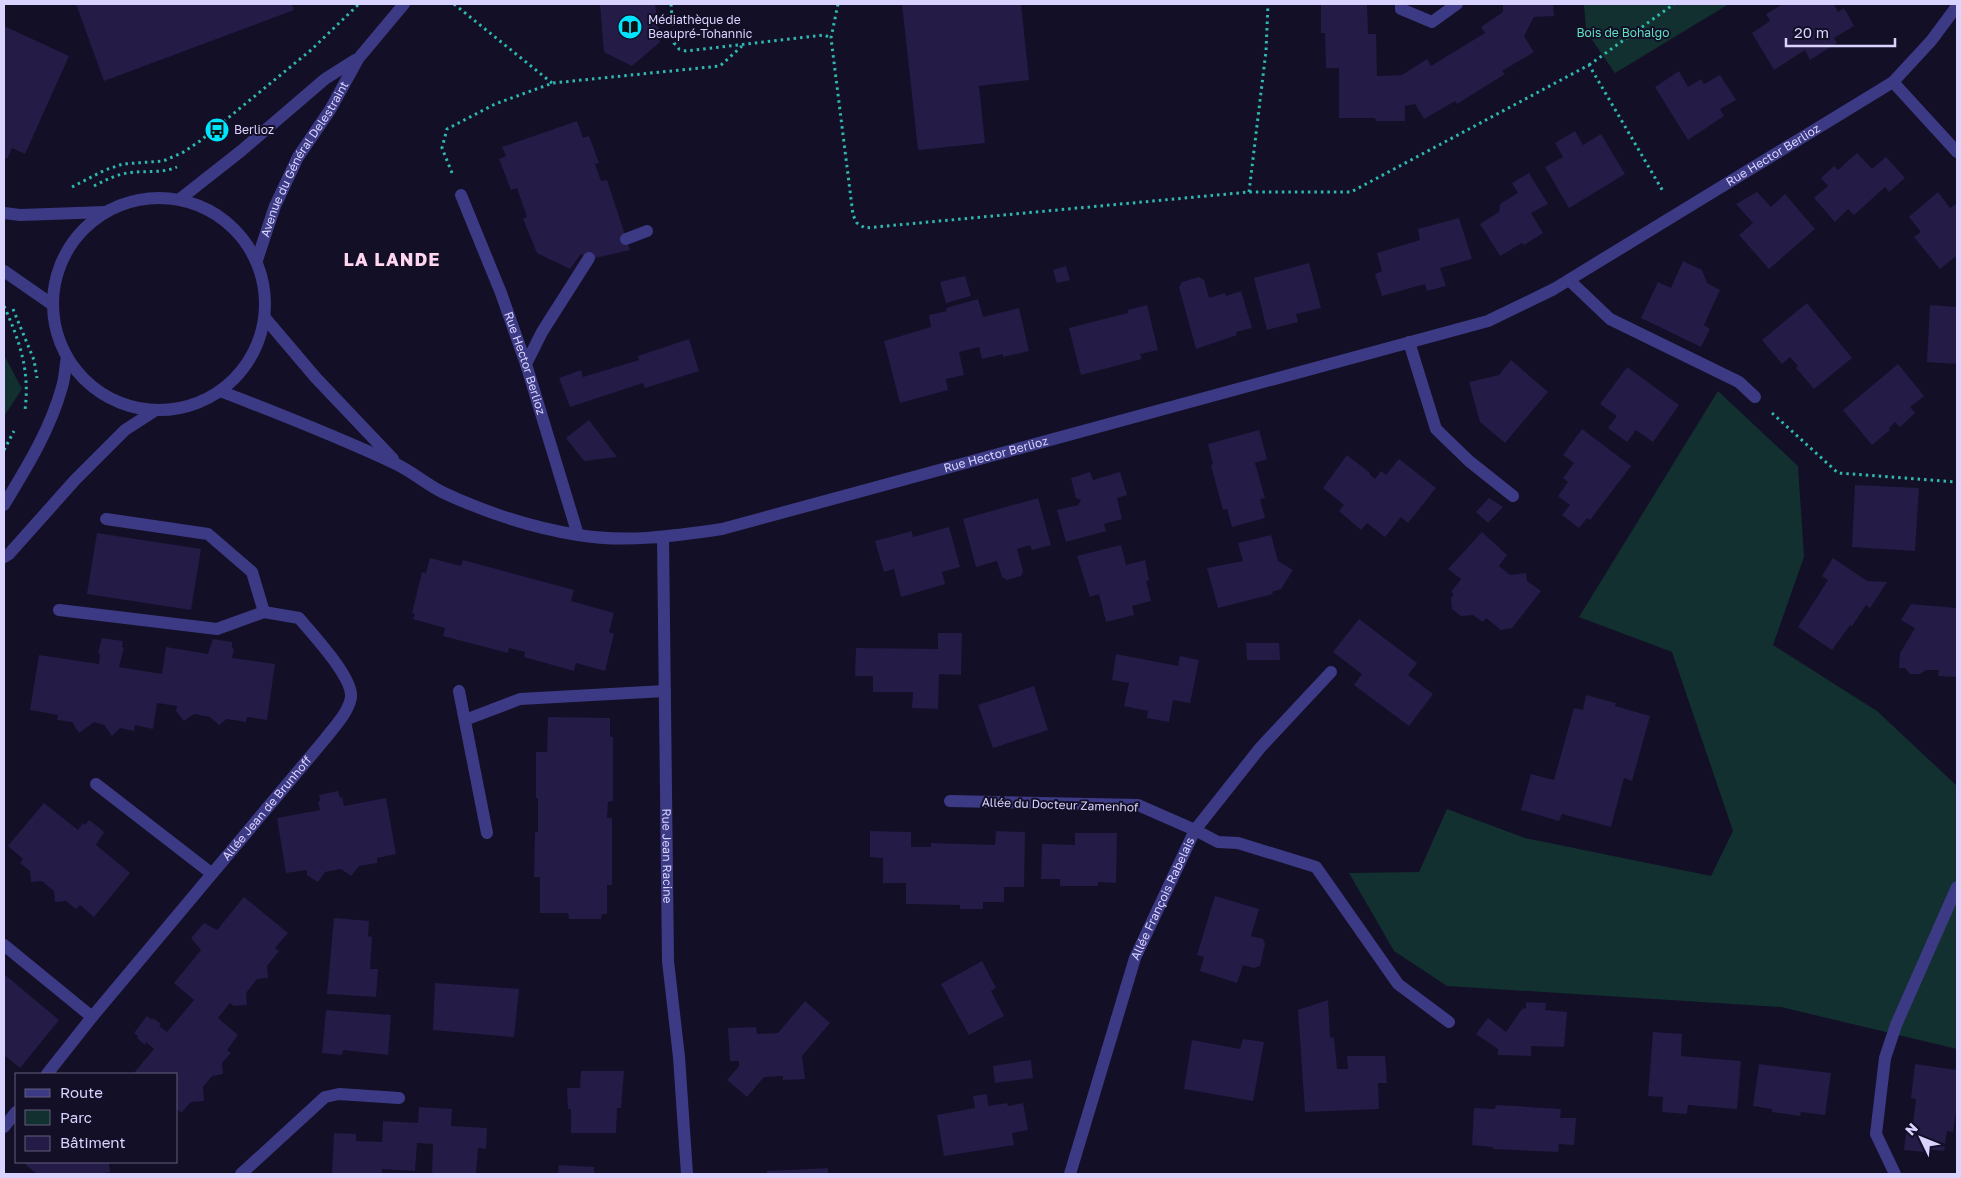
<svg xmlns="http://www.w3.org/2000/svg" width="1961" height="1178" font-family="'Golos Text',sans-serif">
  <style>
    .green { fill: #12302f }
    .building { fill: #241b47 }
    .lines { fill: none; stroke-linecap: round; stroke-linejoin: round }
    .path { stroke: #2fb8b0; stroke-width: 3; stroke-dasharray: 2.5 4; stroke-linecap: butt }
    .service { stroke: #3d3a85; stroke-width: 12 }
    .pedestrian { stroke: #3d3a85; stroke-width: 12 }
    .minor { stroke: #3d3a85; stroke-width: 12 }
    .tertiary { stroke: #3d3a85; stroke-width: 12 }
    .labels { text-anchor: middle; stroke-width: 4; stroke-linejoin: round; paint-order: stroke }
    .poi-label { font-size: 12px; fill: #d9d4ff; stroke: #130f26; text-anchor: start }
    .park-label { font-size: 12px; fill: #5fe0c0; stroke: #130f26 }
    .street-label { font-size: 12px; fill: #d9d4ff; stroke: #130f26 }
    .district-label { font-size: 18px; font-weight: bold; letter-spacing: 1px; fill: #ffd6f0; stroke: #130f26 }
  </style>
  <rect width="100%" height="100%" fill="#130f26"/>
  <g class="green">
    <path d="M 1584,4 L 1729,4 L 1615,73 L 1586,31 Z"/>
    <path d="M 4,355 L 22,389 L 4,416 Z"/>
    <path d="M 1718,391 L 1798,466 L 1804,557 L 1773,645 L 1877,711 L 1957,786 L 1957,1049 L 1781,1007 L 1447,986 L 1394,951 L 1349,873 L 1419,872 L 1447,809 L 1525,838 L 1711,876 L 1733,831 L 1672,652 L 1579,617 Z"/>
  </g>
  <g class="building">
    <path d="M 76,4 L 292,4 L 294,10 L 104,81 Z"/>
    <path d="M 600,4 L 655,4 L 660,42 L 632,66 L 604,52 Z"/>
    <path d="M 902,4 L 1021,4 L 1029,80 L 979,86 L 985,143 L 918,150 Z"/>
    <path d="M 1321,4 L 1367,4 L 1368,34 L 1376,34 L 1377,76 L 1402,75 L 1427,59 L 1431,66 L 1485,33 L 1481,27 L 1503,12 L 1503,4 L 1553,4 L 1554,16 L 1534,17 L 1524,36 L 1534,52 L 1502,71 L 1505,74 L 1457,104 L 1455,101 L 1424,119 L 1415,104 L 1405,106 L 1405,121 L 1376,121 L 1375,118 L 1339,118 L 1339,68 L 1326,68 L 1325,33 L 1321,33 Z"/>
    <path d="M 1783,4 L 1836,4 L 1834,5 L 1838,12 L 1844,8 L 1854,26 L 1834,38 L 1837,43 L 1810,60 L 1805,50 L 1774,70 L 1752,33 L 1770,21 L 1766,14 Z"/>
    <path d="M 4,26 L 69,56 L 25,154 L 12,148 L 7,159 L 4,157 Z"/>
    <path d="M 1679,71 L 1688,87 L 1701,79 L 1704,84 L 1720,75 L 1736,100 L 1720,109 L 1724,116 L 1688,140 L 1655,87 Z"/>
    <path d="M 577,121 L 583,138 L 589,136 L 599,163 L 595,164 L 601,181 L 607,180 L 630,250 L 591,259 L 581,254 L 570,269 L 537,253 L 523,219 L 527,217 L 517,188 L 511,190 L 499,159 L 506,156 L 502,147 Z"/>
    <path d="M 1575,131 L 1583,145 L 1601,134 L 1625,174 L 1569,208 L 1545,167 L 1563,157 L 1555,143 Z"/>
    <path d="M 1857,153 L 1872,169 L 1886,157 L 1905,178 L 1889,192 L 1885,187 L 1854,215 L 1848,209 L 1835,222 L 1814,198 L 1828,186 L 1821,178 L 1834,166 L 1838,170 Z"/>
    <path d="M 1529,173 L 1548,204 L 1531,213 L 1543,233 L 1524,245 L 1522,243 L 1500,256 L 1480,224 L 1499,212 L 1500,204 L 1518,193 L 1512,183 Z"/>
    <path d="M 1757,192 L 1771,207 L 1785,194 L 1815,229 L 1769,269 L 1739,235 L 1753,223 L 1736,204 Z"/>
    <path d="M 1938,192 L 1950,208 L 1956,204 L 1957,205 L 1957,260 L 1955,257 L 1940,269 L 1914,237 L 1921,232 L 1909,217 Z"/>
    <path d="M 1459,218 L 1472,259 L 1440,268 L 1446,286 L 1427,291 L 1425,284 L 1382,296 L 1375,274 L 1382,271 L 1377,253 L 1420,240 L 1418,229 Z"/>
    <path d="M 1683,261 L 1702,270 L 1707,283 L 1720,290 L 1704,325 L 1710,329 L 1701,347 L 1641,318 L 1658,282 L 1671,288 Z"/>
    <path d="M 1309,263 L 1321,308 L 1296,314 L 1298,322 L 1267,330 L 1254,278 Z"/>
    <path d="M 1066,266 L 1070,280 L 1057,283 L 1053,270 Z"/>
    <path d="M 965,276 L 971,296 L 946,303 L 940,282 Z"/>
    <path d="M 1199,277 L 1204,280 L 1209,298 L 1225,293 L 1226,296 L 1241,291 L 1252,328 L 1236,332 L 1237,335 L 1196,349 L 1179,287 L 1182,282 Z"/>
    <path d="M 978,299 L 983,317 L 1019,308 L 1029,351 L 1003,357 L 1003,354 L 982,359 L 979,347 L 959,352 L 964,375 L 946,379 L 948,390 L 900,403 L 884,341 L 931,327 L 929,315 L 947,311 L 946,308 Z"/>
    <path d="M 1807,303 L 1852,358 L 1814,389 L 1796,368 L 1798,366 L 1790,357 L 1782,364 L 1762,340 Z"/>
    <path d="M 1147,305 L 1158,350 L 1140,354 L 1142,359 L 1081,375 L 1069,328 L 1128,313 L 1128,310 Z"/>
    <path d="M 1930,305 L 1957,307 L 1957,364 L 1927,362 Z"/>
    <path d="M 689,339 L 699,371 L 645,388 L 643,383 L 570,407 L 559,378 L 581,370 L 583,377 L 639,360 L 638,356 Z"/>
    <path d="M 1511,360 L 1548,392 L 1505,443 L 1480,422 L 1469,382 L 1499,375 Z"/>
    <path d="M 1898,364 L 1924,396 L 1910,407 L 1915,413 L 1900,427 L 1895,422 L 1889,428 L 1890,430 L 1872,445 L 1843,410 Z"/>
    <path d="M 1627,367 L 1679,405 L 1653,442 L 1636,430 L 1627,442 L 1608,428 L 1617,416 L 1600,404 Z"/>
    <path d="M 589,420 L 617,457 L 584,461 L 566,438 Z"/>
    <path d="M 1582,429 L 1631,466 L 1590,520 L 1587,518 L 1579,528 L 1562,515 L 1570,505 L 1558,496 L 1568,482 L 1563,478 L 1574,463 L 1563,455 Z"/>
    <path d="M 1259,430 L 1267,459 L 1255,463 L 1265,498 L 1260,499 L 1265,518 L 1232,527 L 1227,509 L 1223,510 L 1211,465 L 1213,464 L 1208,444 Z"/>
    <path d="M 1347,455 L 1370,473 L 1369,474 L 1375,479 L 1381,471 L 1386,475 L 1399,459 L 1436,488 L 1408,523 L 1401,517 L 1385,537 L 1367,523 L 1361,530 L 1339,511 L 1344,505 L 1323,488 Z"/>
    <path d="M 1090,472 L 1093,480 L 1120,472 L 1127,495 L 1117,498 L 1122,519 L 1104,524 L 1106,531 L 1066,542 L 1057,510 L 1078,505 L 1081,500 L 1076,498 L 1071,478 Z"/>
    <path d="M 1855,485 L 1919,488 L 1915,551 L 1852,547 Z"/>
    <path d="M 1038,498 L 1051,545 L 1032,550 L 1030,545 L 1017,549 L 1023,571 L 1021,576 L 1007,580 L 1002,577 L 997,561 L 976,567 L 963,519 Z"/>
    <path d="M 1489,498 L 1503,507 L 1488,523 L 1476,512 Z"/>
    <path d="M 949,527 L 960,567 L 942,572 L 945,584 L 901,597 L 894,569 L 884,572 L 875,541 L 912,531 L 913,537 Z"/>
    <path d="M 1482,532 L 1507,555 L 1499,566 L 1510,575 L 1526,573 L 1527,581 L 1541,591 L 1512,628 L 1501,630 L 1486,618 L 1483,622 L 1473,615 L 1461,616 L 1452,609 L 1451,598 L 1454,594 L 1451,592 L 1461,579 L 1448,569 Z"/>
    <path d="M 97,533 L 201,549 L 191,610 L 87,594 Z"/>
    <path d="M 1271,535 L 1278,561 L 1293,570 L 1281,589 L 1272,592 L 1273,594 L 1218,608 L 1207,568 L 1243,561 L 1238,543 Z"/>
    <path d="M 1121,545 L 1126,565 L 1145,560 L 1149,580 L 1146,581 L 1151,601 L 1132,606 L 1134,615 L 1106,622 L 1099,594 L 1090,597 L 1077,556 Z"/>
    <path d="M 430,558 L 461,566 L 463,560 L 574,590 L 571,601 L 614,613 L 609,632 L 614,634 L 605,671 L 576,663 L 574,671 L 524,657 L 525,652 L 509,648 L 508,653 L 443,636 L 445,628 L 413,619 L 415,614 L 412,613 L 422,572 L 426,573 Z"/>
    <path d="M 1833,558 L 1867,581 L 1887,582 L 1870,608 L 1866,605 L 1852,626 L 1850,625 L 1832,650 L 1798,627 L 1828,580 L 1822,576 Z"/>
    <path d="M 1911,604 L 1957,608 L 1957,677 L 1938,676 L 1939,670 L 1926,670 L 1920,674 L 1910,674 L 1905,668 L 1899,668 L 1900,653 L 1915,628 L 1901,620 Z"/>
    <path d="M 1359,619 L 1417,663 L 1408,675 L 1433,694 L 1409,726 L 1354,685 L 1362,674 L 1333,652 Z"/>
    <path d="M 938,633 L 962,633 L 961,675 L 939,674 L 938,709 L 912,708 L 913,692 L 873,692 L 873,676 L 855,676 L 856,648 L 938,649 Z"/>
    <path d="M 102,638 L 123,641 L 122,647 L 124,648 L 119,667 L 162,674 L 166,647 L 208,654 L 213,639 L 232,642 L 232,648 L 234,649 L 232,658 L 275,664 L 267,720 L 247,717 L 246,722 L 227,719 L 219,725 L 210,717 L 194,714 L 184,721 L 176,711 L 177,706 L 157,703 L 153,729 L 135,725 L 134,731 L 120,728 L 112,736 L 104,725 L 94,722 L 79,733 L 72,722 L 57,720 L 58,715 L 30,710 L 39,655 L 99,664 L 100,654 L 98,653 Z"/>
    <path d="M 1246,643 L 1279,643 L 1280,660 L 1247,660 Z"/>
    <path d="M 1116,654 L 1178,666 L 1180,656 L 1199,660 L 1190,703 L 1173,700 L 1169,722 L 1147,718 L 1148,711 L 1124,706 L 1129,683 L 1112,680 Z"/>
    <path d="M 1034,686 L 1048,730 L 993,748 L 978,705 Z"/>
    <path d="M 1586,695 L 1616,703 L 1615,706 L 1650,716 L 1632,781 L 1624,778 L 1611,827 L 1562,814 L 1559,821 L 1521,810 L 1531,774 L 1554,780 L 1574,708 L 1583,710 Z"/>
    <path d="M 548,717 L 610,718 L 610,737 L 613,737 L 613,801 L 608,802 L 607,818 L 612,818 L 612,885 L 607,885 L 607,914 L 602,914 L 601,919 L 569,919 L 568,913 L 540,913 L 540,877 L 534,877 L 535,832 L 538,832 L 538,798 L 536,798 L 536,752 L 547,752 Z"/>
    <path d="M 338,791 L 340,798 L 342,797 L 344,806 L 386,798 L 396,854 L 377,858 L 377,863 L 359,866 L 351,876 L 341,869 L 325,872 L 318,882 L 307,875 L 307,870 L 286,873 L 277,818 L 320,810 L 318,802 L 320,801 L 319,795 Z"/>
    <path d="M 44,803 L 78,830 L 83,823 L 85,825 L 89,820 L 97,826 L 104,832 L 96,845 L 130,873 L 94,917 L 80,905 L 76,909 L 66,901 L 55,902 L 54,891 L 42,881 L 31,882 L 30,871 L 20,863 L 23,859 L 8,846 Z"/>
    <path d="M 870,831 L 911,832 L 911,847 L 931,847 L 931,843 L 995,845 L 996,831 L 1025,832 L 1024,887 L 1004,887 L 1004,902 L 983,902 L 983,909 L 960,909 L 960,905 L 906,904 L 906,883 L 883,883 L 883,858 L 870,857 Z"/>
    <path d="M 1075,833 L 1117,833 L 1116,883 L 1098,882 L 1098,886 L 1060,886 L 1060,879 L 1041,879 L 1042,844 L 1075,845 Z"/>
    <path d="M 1215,896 L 1259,909 L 1251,936 L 1263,939 L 1265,944 L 1260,966 L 1254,968 L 1243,965 L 1237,983 L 1200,971 L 1204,957 L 1197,955 Z"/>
    <path d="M 244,897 L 288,933 L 275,948 L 279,951 L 267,966 L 268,978 L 257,979 L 246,993 L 247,1005 L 234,1006 L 230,1003 L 218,1018 L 238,1035 L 227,1050 L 231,1053 L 222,1063 L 223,1074 L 212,1076 L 203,1087 L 204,1101 L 191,1102 L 181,1113 L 177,1109 L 176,1111 L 176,1074 L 133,1074 L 154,1049 L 146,1042 L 145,1045 L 137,1038 L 138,1036 L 134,1033 L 147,1016 L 152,1020 L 153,1018 L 161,1024 L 159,1026 L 167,1032 L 194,1000 L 174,983 L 201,950 L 191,938 L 204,923 L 217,930 Z"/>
    <path d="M 334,918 L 369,921 L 368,936 L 372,937 L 370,969 L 378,969 L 376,997 L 327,994 Z"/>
    <path d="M 982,961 L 996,988 L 991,991 L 1004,1016 L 969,1035 L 941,984 Z"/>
    <path d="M 4,974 L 59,1020 L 20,1068 L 4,1055 Z"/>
    <path d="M 435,983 L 519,989 L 514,1037 L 433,1030 Z"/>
    <path d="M 1328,1000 L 1330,1037 L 1334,1038 L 1337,1069 L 1348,1069 L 1347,1056 L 1385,1056 L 1387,1083 L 1378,1083 L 1379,1109 L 1305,1112 L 1298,1010 Z"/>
    <path d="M 805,1001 L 830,1023 L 802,1056 L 805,1079 L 783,1080 L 783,1076 L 764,1077 L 747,1097 L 727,1080 L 739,1066 L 739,1061 L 730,1061 L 728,1028 L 756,1027 L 757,1034 L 778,1033 Z"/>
    <path d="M 1526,1002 L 1546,1003 L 1545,1010 L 1567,1012 L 1564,1047 L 1531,1046 L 1531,1056 L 1498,1055 L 1498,1049 L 1476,1034 L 1488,1018 L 1506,1032 L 1522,1009 L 1526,1008 Z"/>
    <path d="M 326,1010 L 391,1015 L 388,1055 L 343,1050 L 342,1055 L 322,1053 Z"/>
    <path d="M 1653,1032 L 1682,1034 L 1681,1056 L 1741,1061 L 1737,1109 L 1688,1105 L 1687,1114 L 1662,1112 L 1663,1097 L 1648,1096 Z"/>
    <path d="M 1243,1039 L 1264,1042 L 1253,1101 L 1184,1089 L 1192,1040 L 1240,1049 Z"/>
    <path d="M 1031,1060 L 1033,1078 L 995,1083 L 993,1066 Z"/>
    <path d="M 1759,1064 L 1831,1073 L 1825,1115 L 1801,1112 L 1800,1116 L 1772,1112 L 1772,1109 L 1753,1106 Z"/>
    <path d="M 1915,1064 L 1957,1070 L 1957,1112 L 1956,1112 L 1953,1132 L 1947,1131 L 1944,1151 L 1925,1149 L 1924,1152 L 1904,1150 L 1907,1124 L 1913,1125 L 1916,1099 L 1911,1098 Z"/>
    <path d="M 581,1071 L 624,1071 L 621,1108 L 617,1108 L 616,1133 L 571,1133 L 571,1109 L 568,1109 L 567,1088 L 580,1088 Z"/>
    <path d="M 987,1094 L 988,1106 L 1007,1103 L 1008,1106 L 1023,1103 L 1028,1130 L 1012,1133 L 1014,1145 L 944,1156 L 937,1115 L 975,1108 L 973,1096 Z"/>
    <path d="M 1496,1105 L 1561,1109 L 1560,1118 L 1576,1118 L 1574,1145 L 1559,1144 L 1558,1152 L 1493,1149 L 1493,1147 L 1472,1145 L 1474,1108 L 1495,1109 Z"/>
    <path d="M 419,1107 L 452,1109 L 451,1126 L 487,1128 L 486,1149 L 478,1148 L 476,1174 L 432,1174 L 433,1144 L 417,1143 L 415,1171 L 382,1169 L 382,1174 L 332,1174 L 334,1133 L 356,1134 L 356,1141 L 382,1142 L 383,1121 L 418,1123 Z"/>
    <path d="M 27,1162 L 109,1162 L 110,1172 L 97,1174 L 37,1174 L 25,1164 Z"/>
    <path d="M 559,1165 L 594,1167 L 594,1174 L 558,1174 Z"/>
    <path d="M 828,1168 L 828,1174 L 767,1174 L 767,1171 Z"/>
  </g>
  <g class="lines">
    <g class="path">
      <path d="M 454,4 L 552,83"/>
      <path d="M 671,4 L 674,43 L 679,49 L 686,51 L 824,35 L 831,38"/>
      <path d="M 838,4 L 831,38 L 853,215 L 857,223 L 865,228 L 1249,192 L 1351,192 L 1589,65 L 1664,193"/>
      <path d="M 1589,65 L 1674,4"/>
      <path d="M 452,173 L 442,148 L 447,129 L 495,104 L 553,83 L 720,66 L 742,46"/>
      <path d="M 94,186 C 105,180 116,175 127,173 C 144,170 161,174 177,167"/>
      <path d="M 72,187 L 105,170 L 123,164 L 163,161 L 182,153 L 200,141 L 311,50 L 359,4"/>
      <path d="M 1249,192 L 1266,51 L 1268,4"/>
      <path d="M 4,306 C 20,342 30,371 25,410"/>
      <path d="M 13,309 L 34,360 L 37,378"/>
      <path d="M 1772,413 L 1838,473 L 1957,482"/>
      <path d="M 4,450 L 14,431"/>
    </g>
    <g class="service">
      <path id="s1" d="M 461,195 L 501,293 L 526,364 L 578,535"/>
      <path d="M 626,239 L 647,231"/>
      <path d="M 526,364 L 542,332 L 589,258"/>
      <path d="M 59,610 L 217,629 L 264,612 L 252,572 L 208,534 L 106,519"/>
      <path d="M 459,691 L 487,833"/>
      <path d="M 465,720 L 520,699 L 665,691"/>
      <path d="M 96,784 L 211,873"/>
      <path d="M 1195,830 L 1260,748 L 1331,672"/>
    </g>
    <path class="pedestrian" d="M 1895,1174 L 1876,1134 L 1885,1058 L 1896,1025 L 1957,887"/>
    <g class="minor">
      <path d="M 1401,4 L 1401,9 L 1432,22 L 1457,4"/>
      <path d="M 1893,82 L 1957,152"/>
      <path d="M 4,213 L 20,215 L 106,212"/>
      <path d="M 4,271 L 53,305"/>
      <path d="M 1569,280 L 1610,319 L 1739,382 L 1755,397"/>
      <path d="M 265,318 L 316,378 L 393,459"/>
      <path d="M 1409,342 L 1436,429 L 1469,461 L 1513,496"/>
      <path id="s2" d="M 220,391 C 280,414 338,437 396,464 C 413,472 427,485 444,493 C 485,512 534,528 578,535 C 626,543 674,536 722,529 L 1488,321 L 1554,289 L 1893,82 L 1931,41 L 1957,6"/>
      <path id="s3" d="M 663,537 L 668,961 L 679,1057 L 687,1174"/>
      <path d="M 950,801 L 1138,805 L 1195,830"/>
      <path d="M 4,945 L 92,1017"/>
      <path id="s4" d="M 47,1074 L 92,1017 L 325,739 C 334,727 349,712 351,697 C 353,677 312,634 299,618 L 264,612"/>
      <path d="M 4,1127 L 16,1112"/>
      <path d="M 241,1174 L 325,1097 L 339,1094 L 399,1098"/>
      <path id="s5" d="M 1070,1174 L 1135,958 L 1195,830 L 1218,842 L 1238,843 L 1316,867 L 1398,984 L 1449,1022"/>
    </g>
    <g class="tertiary">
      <circle cx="159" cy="304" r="106"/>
      <path d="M 180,199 L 241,151 L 325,79 L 355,60"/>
      <path id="s6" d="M 257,260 L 275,206 L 298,157 L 330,110 L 358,59 L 404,4"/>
      <path d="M 4,505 C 27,467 50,430 62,387 C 65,378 65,367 67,357"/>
      <path d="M 4,557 L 9,554 L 75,480 L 125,430 L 156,410"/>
    </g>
  </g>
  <defs>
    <symbol id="library-disc" viewBox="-11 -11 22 22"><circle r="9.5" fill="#00e5ff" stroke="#130f26"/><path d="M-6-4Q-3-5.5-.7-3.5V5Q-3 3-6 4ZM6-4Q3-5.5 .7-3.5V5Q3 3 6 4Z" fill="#111"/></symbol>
    <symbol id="bus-disc" viewBox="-11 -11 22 22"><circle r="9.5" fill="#00e5ff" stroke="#130f26"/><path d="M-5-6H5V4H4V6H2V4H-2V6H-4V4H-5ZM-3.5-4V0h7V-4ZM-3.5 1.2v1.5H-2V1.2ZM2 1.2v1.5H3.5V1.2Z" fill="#111"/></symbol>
  </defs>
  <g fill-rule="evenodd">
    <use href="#library-disc" x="616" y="13" width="28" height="28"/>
    <use href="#bus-disc" x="203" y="116" width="28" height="28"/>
  </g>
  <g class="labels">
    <g class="poi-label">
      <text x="648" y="24">Médiathèque de<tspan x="648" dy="14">Beaupré-Tohannic</tspan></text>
      <text x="234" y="134">Berlioz</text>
    </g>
    <g class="park-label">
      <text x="1623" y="37">Bois de Bohalgo</text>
    </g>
    <g class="street-label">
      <text dy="4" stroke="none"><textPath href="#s2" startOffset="1656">Rue Hector Berlioz</textPath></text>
      <text dy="4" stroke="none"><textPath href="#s6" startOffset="112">Avenue du Général Delestraint</textPath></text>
      <text dy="4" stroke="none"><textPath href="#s1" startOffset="180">Rue Hector Berlioz</textPath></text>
      <text dy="4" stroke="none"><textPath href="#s2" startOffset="816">Rue Hector Berlioz</textPath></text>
      <text transform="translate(1060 805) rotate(2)" y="4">Allée du Docteur Zamenhof</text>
      <text dy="4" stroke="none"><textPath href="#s4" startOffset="345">Allée Jean de Brunhoff</textPath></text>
      <text dy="4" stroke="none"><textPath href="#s3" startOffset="319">Rue Jean Racine</textPath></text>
      <text dy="4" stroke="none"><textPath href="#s5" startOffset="291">Allée François Rabelais</textPath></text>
    </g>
    <g class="district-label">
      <text x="392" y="266">LA LANDE</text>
    </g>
  </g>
  <rect width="1961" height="1178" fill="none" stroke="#d9d4ff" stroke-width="10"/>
  <rect x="15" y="1073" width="162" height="90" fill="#130f26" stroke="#625e7d"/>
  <rect x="25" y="1089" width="25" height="8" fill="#3d3a85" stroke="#625e7d"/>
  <text x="60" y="1098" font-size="15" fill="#d9d4ff">Route</text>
  <rect x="25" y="1110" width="25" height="15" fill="#12302f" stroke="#625e7d"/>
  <text x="60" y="1123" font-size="15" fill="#d9d4ff">Parc</text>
  <rect x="25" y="1136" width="25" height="15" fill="#241b47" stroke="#625e7d"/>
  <text x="60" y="1148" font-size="15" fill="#d9d4ff">Bâtiment</text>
  <g transform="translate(1921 1138) rotate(313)" stroke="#130f26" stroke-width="4" paint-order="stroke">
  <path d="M0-4L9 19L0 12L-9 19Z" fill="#d9d4ff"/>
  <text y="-8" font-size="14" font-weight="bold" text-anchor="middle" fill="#d9d4ff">N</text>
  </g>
  <path d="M1786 38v8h109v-8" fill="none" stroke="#d9d4ff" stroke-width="2.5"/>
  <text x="1794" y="38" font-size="15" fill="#d9d4ff" stroke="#130f26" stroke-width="4" paint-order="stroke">20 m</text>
</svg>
